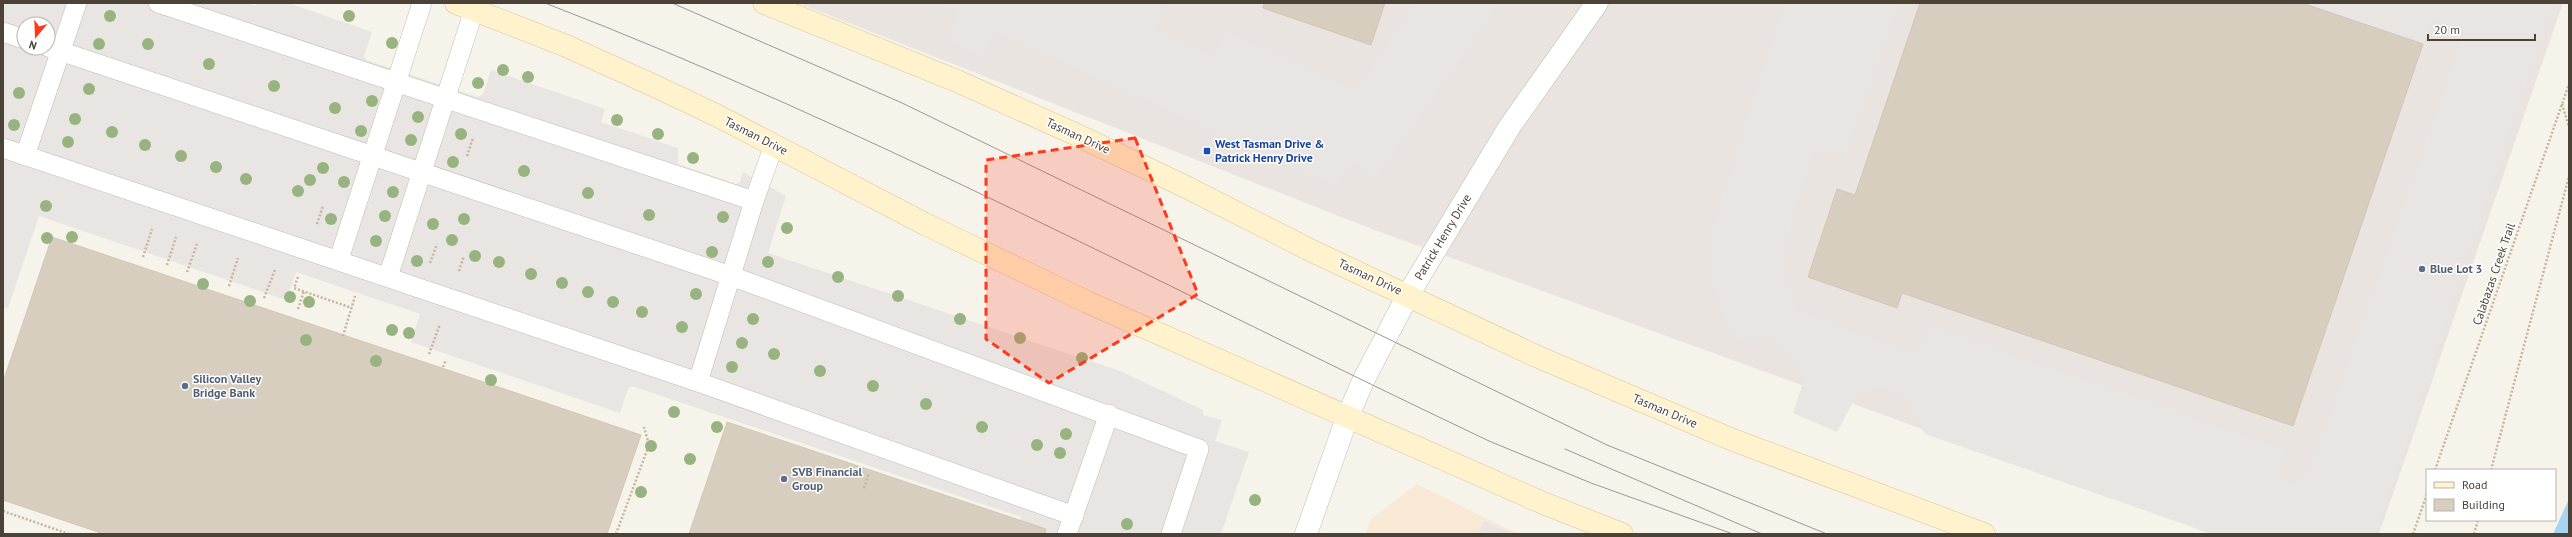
<svg xmlns="http://www.w3.org/2000/svg" width="2572" height="537" font-family="'PT Sans',sans-serif">
  <style>
    .commercial { fill: #f8e9d6 }
    .industrial { fill: #e9e4df }
    .parking { fill: #e8e5e2; fill-rule: evenodd }
    .water { fill: #a6d5f4 }
    .building { fill: #d8cec0; stroke: #d3c6b3 }
    .lines { fill: none; stroke-linecap: round; stroke-linejoin: round }
    .service-casing { stroke: #c2baad; stroke-width: 20 }
    .tertiary-casing { stroke: #c2baad; stroke-width: 23 }
    .secondary-casing { stroke: #d7c79a; stroke-width: 23 }
    .path { stroke: #c4b69d; stroke-width: 2.5; stroke-dasharray: 2 2; stroke-linecap: butt }
    .service { stroke: #fff; stroke-width: 19 }
    .tertiary { stroke: #fff; stroke-width: 22 }
    .secondary { stroke: #fff2cc; stroke-width: 22 }
    .tram { stroke: #999; stroke-width: 1 }
    .tree { fill: #97b480 }
    .marked { fill: #ff3919; fill-opacity: 0.2; stroke: #ff3919; stroke-width: 3; stroke-dasharray: 8 5; stroke-linejoin: round }
    .transit-dot { fill: #1a4fb4; stroke: #fff; stroke-width: 1.5 }
    .service-dot { fill: #5c6f8a; stroke: #fff; stroke-width: 1.5 }
    .labels { text-anchor: middle; stroke-width: 3; stroke-linejoin: round; paint-order: stroke }
    .street-label { font-size: 12px; fill: #4b4338; stroke: #fff }
    .transit-label { font-size: 12px; font-weight: bold; fill: #164399; stroke: #fff; text-anchor: start }
    .service-label { font-size: 12px; font-weight: bold; fill: #4e5e75; stroke: #fff; text-anchor: start }
  </style>
  <rect width="100%" height="100%" fill="#f6f3eb"/>
  <path class="commercial" d="M 1417,484 L 1508,529 L 1523,534 L 1366,534 L 1370,520 Z"/>
  <path class="industrial" d="M 798,3 L 2563,3 L 2379,534 L 2211,534 L 1372,229 Z"/>
  <g class="parking">
    <path d="M 3,3 L 248,3 L 256,6 L 257,3 L 288,3 L 372,32 L 364,56 L 366,60 L 478,97 L 483,94 L 491,70 L 605,109 L 601,122 L 678,148 L 678,164 L 736,184 L 740,182 L 743,172 L 786,196 L 768,253 L 1120,371 L 1203,410 L 1203,415 L 1222,420 L 1215,441 L 1249,452 L 1221,534 L 1015,534 L 1021,517 L 632,386 L 628,388 L 620,413 L 411,342 L 420,314 L 296,272 L 286,300 L 39,216 L 8,308 L 3,307 ZM 24,24 L 48,24 L 48,48 L 24,48 Z"/>
    <path d="M 931,3 L 1168,3 L 1157,29 L 1213,55 L 1225,29 L 1355,90 L 1415,3 L 1500,3 L 1377,179 L 1354,165 L 1350,166 L 1338,189 L 993,32 L 984,58 L 946,42 L 956,16 L 953,11 Z"/>
    <path d="M 1783,3 L 1899,3 L 1845,159 L 1823,151 L 1815,154 L 1791,224 L 1786,251 L 1786,279 L 1799,310 L 1918,354 L 1930,325 L 2287,449 L 2278,474 L 2280,479 L 2293,483 L 2308,473 L 2464,32 L 2432,21 L 2423,46 L 2296,3 L 2554,3 L 2376,534 L 2213,534 L 1925,434 L 1906,399 L 1879,388 L 1857,395 L 1837,432 L 1793,413 L 1803,383 L 1799,365 L 1767,336 L 1739,343 L 1718,309 L 1708,259 L 1713,223 Z"/>
    <path d="M 1484,521 L 1512,533 L 1514,534 L 1479,534 Z"/>
  </g>
  <path class="water" d="M 2569,499 L 2569,534 L 2553,534 Z"/>
  <g class="building">
    <path d="M 1264,3 L 1385,3 L 1371,45 L 1263,8 Z"/>
    <path d="M 1920,3 L 2302,3 L 2423,44 L 2293,426 L 1902,293 L 1897,308 L 1808,277 L 1837,189 L 1855,195 Z"/>
    <path d="M 52,237 L 641,435 L 607,534 L 104,534 L 3,500 L 3,382 Z"/>
    <path d="M 727,422 L 1046,529 L 1045,534 L 689,534 Z"/>
  </g>
  <g class="lines">
    <defs>
      <g id="service">
        <path d="M 158,3 L 754,201"/>
        <path d="M 3,32 L 24,39"/>
        <path d="M 48,47 L 731,276 L 1199,449 L 1171,534"/>
        <path d="M 3,148 L 698,382 L 1074,516"/>
        <path d="M 25,156 L 77,3"/>
        <path d="M 339,259 L 422,3"/>
        <path d="M 388,277 L 474,10"/>
        <path d="M 698,382 L 754,201 L 774,145"/>
        <path d="M 1067,534 L 1109,414"/>
      </g>
      <path id="tertiary" d="M 1306,534 L 1347,418 L 1363,381 L 1408,295 L 1510,126 L 1597,3"/>
      <g id="secondary">
        <path d="M 456,3 L 564,45 L 646,82 L 716,115 L 925,224 L 1087,302 L 1543,503 L 1622,534"/>
        <path d="M 764,3 L 957,81 L 1077,135 L 1186,187 L 1312,251 L 1536,356 L 1733,440 L 1984,534"/>
      </g>
    </defs>
    <use href="#service" class="service-casing"/>
    <use href="#tertiary" class="tertiary-casing"/>
    <use href="#secondary" class="secondary-casing"/>
    <g class="path">
      <path d="M 2562,104 L 2569,127"/>
      <path d="M 467,156 L 473,138"/>
      <path d="M 317,224 L 323,206"/>
      <path d="M 143,257 L 152,229"/>
      <path d="M 430,263 L 437,244"/>
      <path d="M 167,265 L 176,237"/>
      <path d="M 459,271 L 464,256"/>
      <path d="M 187,272 L 197,244"/>
      <path d="M 298,277 L 294,288 L 352,308"/>
      <path d="M 229,286 L 238,258"/>
      <path d="M 264,298 L 275,270"/>
      <path d="M 298,309 L 304,291"/>
      <path d="M 343,336 L 355,296"/>
      <path d="M 429,354 L 440,324"/>
      <path d="M 443,367 L 446,360"/>
      <path d="M 2435,470 L 2569,84"/>
      <path d="M 2491,470 L 2569,176"/>
      <path d="M 864,488 L 869,473"/>
      <path d="M 3,511 L 69,534"/>
      <path d="M 616,534 L 649,445 L 644,427"/>
      <path d="M 2413,534 L 2427,494"/>
      <path d="M 2474,534 L 2478,520"/>
    </g>
    <use href="#service" class="service"/>
    <use href="#tertiary" class="tertiary"/>
    <use href="#secondary" class="secondary"/>
    <g class="tram">
      <path d="M 545,3 C 869,128 1175,292 1489,441 L 1591,483 L 1733,534"/>
      <path d="M 672,3 L 900,102 L 1607,445 L 1827,534"/>
      <path d="M 1565,449 L 1762,534"/>
    </g>
  </g>
  <g class="tree">
    <circle cx="110" cy="16" r="6"/>
    <circle cx="349" cy="16" r="6"/>
    <circle cx="392" cy="43" r="6"/>
    <circle cx="99" cy="44" r="6"/>
    <circle cx="148" cy="44" r="6"/>
    <circle cx="209" cy="64" r="6"/>
    <circle cx="503" cy="70" r="6"/>
    <circle cx="528" cy="77" r="6"/>
    <circle cx="478" cy="83" r="6"/>
    <circle cx="274" cy="86" r="6"/>
    <circle cx="89" cy="89" r="6"/>
    <circle cx="19" cy="93" r="6"/>
    <circle cx="372" cy="101" r="6"/>
    <circle cx="335" cy="108" r="6"/>
    <circle cx="418" cy="117" r="6"/>
    <circle cx="75" cy="119" r="6"/>
    <circle cx="617" cy="120" r="6"/>
    <circle cx="14" cy="125" r="6"/>
    <circle cx="361" cy="131" r="6"/>
    <circle cx="112" cy="132" r="6"/>
    <circle cx="461" cy="134" r="6"/>
    <circle cx="658" cy="134" r="6"/>
    <circle cx="411" cy="140" r="6"/>
    <circle cx="68" cy="142" r="6"/>
    <circle cx="145" cy="145" r="6"/>
    <circle cx="181" cy="156" r="6"/>
    <circle cx="693" cy="158" r="6"/>
    <circle cx="453" cy="162" r="6"/>
    <circle cx="216" cy="167" r="6"/>
    <circle cx="323" cy="168" r="6"/>
    <circle cx="524" cy="171" r="6"/>
    <circle cx="246" cy="179" r="6"/>
    <circle cx="310" cy="180" r="6"/>
    <circle cx="344" cy="182" r="6"/>
    <circle cx="298" cy="191" r="6"/>
    <circle cx="393" cy="192" r="6"/>
    <circle cx="588" cy="193" r="6"/>
    <circle cx="46" cy="206" r="6"/>
    <circle cx="649" cy="215" r="6"/>
    <circle cx="385" cy="216" r="6"/>
    <circle cx="723" cy="217" r="6"/>
    <circle cx="331" cy="219" r="6"/>
    <circle cx="464" cy="219" r="6"/>
    <circle cx="433" cy="224" r="6"/>
    <circle cx="787" cy="228" r="6"/>
    <circle cx="72" cy="237" r="6"/>
    <circle cx="47" cy="238" r="6"/>
    <circle cx="452" cy="240" r="6"/>
    <circle cx="376" cy="241" r="6"/>
    <circle cx="712" cy="252" r="6"/>
    <circle cx="475" cy="256" r="6"/>
    <circle cx="417" cy="261" r="6"/>
    <circle cx="499" cy="262" r="6"/>
    <circle cx="768" cy="262" r="6"/>
    <circle cx="531" cy="274" r="6"/>
    <circle cx="838" cy="277" r="6"/>
    <circle cx="562" cy="283" r="6"/>
    <circle cx="203" cy="284" r="6"/>
    <circle cx="588" cy="292" r="6"/>
    <circle cx="696" cy="294" r="6"/>
    <circle cx="898" cy="296" r="6"/>
    <circle cx="290" cy="297" r="6"/>
    <circle cx="250" cy="301" r="6"/>
    <circle cx="309" cy="302" r="6"/>
    <circle cx="613" cy="302" r="6"/>
    <circle cx="642" cy="312" r="6"/>
    <circle cx="753" cy="319" r="6"/>
    <circle cx="960" cy="319" r="6"/>
    <circle cx="682" cy="327" r="6"/>
    <circle cx="392" cy="330" r="6"/>
    <circle cx="409" cy="333" r="6"/>
    <circle cx="1020" cy="338" r="6"/>
    <circle cx="306" cy="340" r="6"/>
    <circle cx="742" cy="343" r="6"/>
    <circle cx="774" cy="354" r="6"/>
    <circle cx="1082" cy="358" r="6"/>
    <circle cx="376" cy="361" r="6"/>
    <circle cx="732" cy="367" r="6"/>
    <circle cx="820" cy="371" r="6"/>
    <circle cx="491" cy="380" r="6"/>
    <circle cx="873" cy="386" r="6"/>
    <circle cx="926" cy="404" r="6"/>
    <circle cx="674" cy="412" r="6"/>
    <circle cx="717" cy="427" r="6"/>
    <circle cx="982" cy="427" r="6"/>
    <circle cx="1066" cy="434" r="6"/>
    <circle cx="1037" cy="445" r="6"/>
    <circle cx="651" cy="446" r="6"/>
    <circle cx="1060" cy="453" r="6"/>
    <circle cx="690" cy="459" r="6"/>
    <circle cx="641" cy="492" r="6"/>
    <circle cx="1255" cy="500" r="6"/>
    <circle cx="1127" cy="524" r="6"/>
  </g>
  <path class="marked" d="M 1135,138 L 1198,294 L 1049,383 L 986,339 L 986,160 Z"/>
  <rect class="transit-dot" x="1203" y="147" width="8" height="8" rx="2"/>
  <g class="service-dot">
    <circle cx="2422" cy="269" r="4"/>
    <circle cx="185" cy="386" r="4"/>
    <circle cx="784" cy="479" r="4"/>
  </g>
  <g class="labels">
    <g class="street-label">
      <text transform="translate(756 136) rotate(27)" y="4">Tasman Drive</text>
      <text transform="translate(1078 136) rotate(25)" y="4">Tasman Drive</text>
      <text transform="translate(1443 237) rotate(-59)" y="4">Patrick Henry Drive</text>
      <text transform="translate(2494 274) rotate(-71)" y="4">Calabazas Creek Trail</text>
      <text transform="translate(1370 277) rotate(25)" y="4">Tasman Drive</text>
      <text transform="translate(1665 411) rotate(23)" y="4">Tasman Drive</text>
    </g>
    <g class="transit-label">
      <text x="1215" y="148">West Tasman Drive &amp;<tspan x="1215" dy="14">Patrick Henry Drive</tspan></text>
    </g>
    <g class="service-label">
      <text x="2430" y="273">Blue Lot 3</text>
      <text x="193" y="383">Silicon Valley<tspan x="193" dy="14">Bridge Bank</tspan></text>
      <text x="792" y="476">SVB Financial<tspan x="792" dy="14">Group</tspan></text>
    </g>
  </g>
  <rect width="2572" height="537" fill="none" stroke="#4b4338" stroke-width="8"/>
  <rect x="2426" y="469" width="130" height="52" fill="#ffffff" stroke="#b7b4af"/>
  <rect x="2434" y="482" width="20" height="6" fill="#fff2cc" stroke="#b7b4af"/>
  <text x="2462" y="489" font-size="12" fill="#4b4338">Road</text>
  <rect x="2434" y="499" width="20" height="12" fill="#d8cec0" stroke="#b7b4af"/>
  <text x="2462" y="509" font-size="12" fill="#4b4338">Building</text>
  <g transform="translate(36 36) rotate(199)"><circle r="19" fill="#ffffff" stroke="#b7b4af"/>
  <path d="M0-3L7 15L0 10L-7 15Z" fill="#ff3919"/>
  <text y="-6" font-size="11" font-weight="bold" text-anchor="middle" fill="#4b4338">N</text>
  </g>
  <path d="M2428 34v6h107v-6" fill="none" stroke="#4b4338" stroke-width="2"/>
  <text x="2434" y="34" font-size="12" fill="#4b4338" stroke="#ffffff" stroke-width="3" paint-order="stroke">20 m</text>
</svg>
